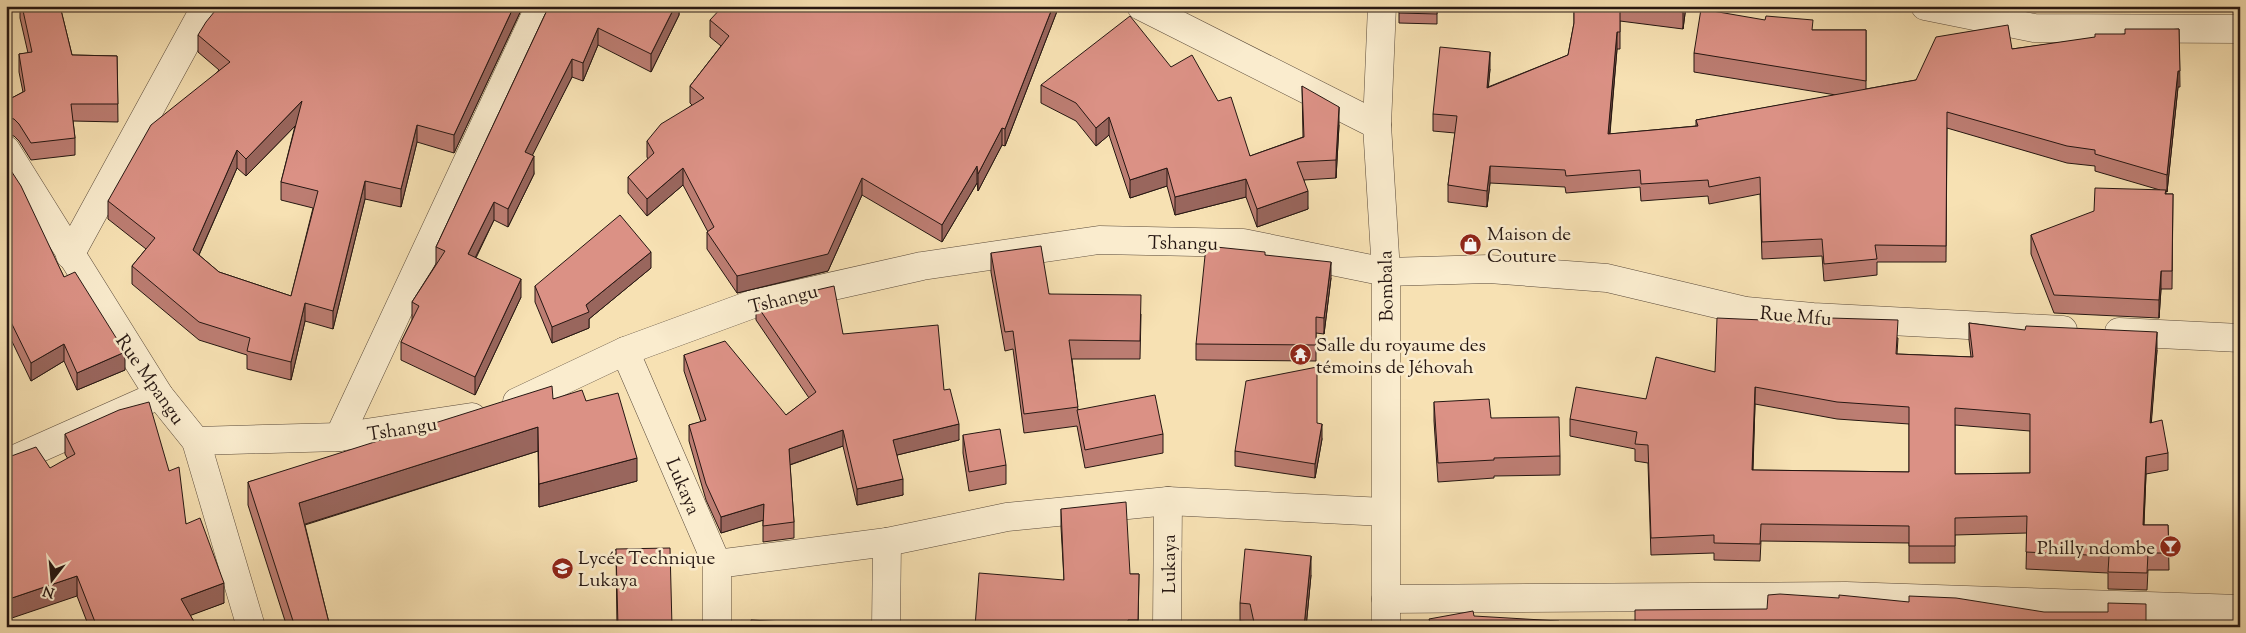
<svg xmlns="http://www.w3.org/2000/svg" width="2246" height="633" font-family="'Sorts Mill Goudy',serif">
  <style>
    .lines { fill: none; stroke-linecap: round; stroke-linejoin: round }
    .minor-casing { stroke: #5a4a3a; stroke-width: 29 }
    .minor { stroke: #faecce; stroke-width: 28 }
    .wall { fill: #bc7d72; stroke: #261712; fill-rule: evenodd }
    .shaded-wall { fill: #99665d; stroke: #261712 }
    .building { fill: #db9185; stroke: #261712; fill-rule: evenodd }
    .labels { text-anchor: middle; stroke-width: 5; stroke-linejoin: round; paint-order: stroke }
    .poi-label { font-size: 19px; fill: #261712; stroke: #faecce; text-anchor: start }
    .street-label { font-size: 19px; fill: #261712; stroke: #faecce }
  </style>
  <rect width="100%" height="100%" fill="#f7e1b3"/>
  <filter id="stains"><feTurbulence type="fractalNoise" baseFrequency=".004" numOctaves="4"/><feColorMatrix values="0 0 0 0 .2 0 0 0 0 .09 0 0 0 0 .02 0 0 0 .5 -.17"/></filter>
  <radialGradient id="worn" r=".72"><stop offset=".6" stop-color="#630" stop-opacity="0"/><stop offset="1" stop-color="#630" stop-opacity=".3"/></radialGradient>
  <g class="lines">
    <defs>
      <g id="minor">
        <path d="M 1141,6 L 1377,125"/>
        <path d="M 1382,6 L 1377,125 L 1386,272 L 1386,627"/>
        <path d="M 1925,6 L 2034,28 L 2240,29"/>
        <path d="M 6,150 L 159,395 L 196,441 L 251,627"/>
        <path d="M 70,255 L 206,6"/>
        <path d="M 2119,332 L 2240,338"/>
        <path d="M 625,351 L 717,564 L 717,627"/>
        <path d="M 517,402 L 625,351 L 753,304 L 922,266 L 1099,240 L 1243,243 L 1386,272 L 1489,269 L 1607,278 L 1746,311 L 1813,317 L 2063,330"/>
        <path d="M 339,437 L 540,6"/>
        <path d="M 196,441 L 339,437 L 472,417"/>
        <path d="M 6,463 L 159,395"/>
        <path d="M 717,564 L 887,542 L 1007,517 L 1168,501 L 1384,512"/>
        <path d="M 1386,599 L 1846,596 L 2240,609"/>
        <path d="M 886,627 L 887,542"/>
        <path d="M 1167,627 L 1168,501"/>
      </g>
    </defs>
    <use href="#minor" class="minor-casing"/>
    <use href="#minor" class="minor"/>
  </g>
  <g class="wall">
    <path d="M 20,6 L 60,6 L 72,55 L 117,56 L 118,122 L 73,121 L 75,138 L 75,155 L 31,160 L 19,141 L 14,136 L 6,135 L 6,101 L 23,92 L 19,72 L 19,54 L 28,53 L 20,18 Z"/>
    <path d="M 523,6 L 454,153 L 417,142 L 401,207 L 365,199 L 333,329 L 305,321 L 291,380 L 247,369 L 247,355 L 199,340 L 132,284 L 132,266 L 146,249 L 108,219 L 108,201 L 219,70 L 198,52 L 198,35 ZM 295,126 L 281,182 L 281,200 L 313,208 L 291,296 L 219,272 L 199,255 L 237,168 L 246,176 Z"/>
    <path d="M 549,6 L 679,6 L 679,15 L 651,72 L 598,45 L 583,81 L 572,77 L 532,155 L 534,174 L 508,227 L 494,220 L 476,258 L 521,297 L 475,395 L 401,360 L 401,342 L 412,320 L 412,302 L 436,264 L 436,247 Z"/>
    <path d="M 1059,6 L 1005,146 L 1002,145 L 978,191 L 977,183 L 942,242 L 862,195 L 828,271 L 737,293 L 707,249 L 707,232 L 708,232 L 683,185 L 647,216 L 628,193 L 628,177 L 648,159 L 647,157 L 647,141 L 692,105 L 690,103 L 690,86 L 721,46 L 710,37 L 710,20 L 976,9 Z"/>
    <path d="M 1399,6 L 1437,6 L 1437,24 L 1399,23 Z"/>
    <path d="M 1574,6 L 1686,6 L 1683,29 L 1620,21 L 1620,49 L 1617,49 L 1610,134 L 1696,126 L 1696,120 L 1836,95 L 1694,72 L 1694,53 L 1813,30 L 1866,30 L 1866,89 L 1916,80 L 2012,49 L 2125,34 L 2179,29 L 2180,87 L 2178,87 L 2167,192 L 2166,191 L 2166,194 L 2173,194 L 2172,289 L 2161,289 L 2159,318 L 2054,313 L 2031,254 L 2031,235 L 2160,190 L 2095,171 L 2095,166 L 2067,163 L 1947,128 L 1946,262 L 1877,262 L 1877,275 L 1824,281 L 1822,256 L 1762,259 L 1760,194 L 1709,204 L 1708,196 L 1641,201 L 1640,187 L 1566,193 L 1565,187 L 1490,183 L 1487,207 L 1448,202 L 1448,185 L 1455,133 L 1433,131 L 1433,114 L 1490,69 L 1488,87 L 1568,55 L 1574,23 Z"/>
    <path d="M 1171,67 L 1250,156 L 1303,137 L 1302,86 L 1339,125 L 1336,178 L 1304,180 L 1308,209 L 1257,227 L 1246,197 L 1175,215 L 1167,186 L 1130,198 L 1109,135 L 1096,146 L 1076,121 L 1041,103 L 1041,85 Z"/>
    <path d="M 6,163 L 64,277 L 125,370 L 77,390 L 64,361 L 31,381 L 6,329 Z"/>
    <path d="M 991,253 L 1049,294 L 1141,314 L 1140,359 L 1072,359 L 1078,410 L 1163,434 L 1163,453 L 1085,468 L 1077,426 L 1024,433 L 1013,349 L 1005,351 L 991,272 Z"/>
    <path d="M 1265,255 L 1331,278 L 1324,334 L 1316,333 L 1316,361 L 1196,360 L 1196,344 Z"/>
    <path d="M 651,268 L 589,319 L 589,328 L 552,343 L 535,302 L 535,286 Z"/>
    <path d="M 756,304 L 843,334 L 944,390 L 959,440 L 897,455 L 903,495 L 857,505 L 843,446 L 790,465 L 794,522 L 794,538 L 763,542 L 763,520 L 721,533 L 706,500 L 689,441 L 689,425 L 701,422 L 684,371 L 684,355 L 786,415 L 809,398 L 756,320 Z"/>
    <path d="M 1830,318 L 1898,338 L 1897,354 L 1971,357 L 1969,340 L 1969,323 L 2157,350 L 2151,422 L 2168,453 L 2168,470 L 2146,474 L 2144,525 L 2168,525 L 2169,570 L 2148,570 L 2147,590 L 2108,589 L 2108,573 L 2026,569 L 2027,533 L 1955,535 L 1955,563 L 1909,563 L 1909,543 L 1761,541 L 1760,561 L 1714,560 L 1714,553 L 1651,555 L 1648,463 L 1635,461 L 1635,449 L 1570,436 L 1570,419 L 1646,399 L 1715,372 L 1830,323 ZM 1755,404 L 1837,419 L 1909,424 L 1909,472 L 1753,470 ZM 1955,425 L 2030,431 L 2030,473 L 1955,474 Z"/>
    <path d="M 553,399 L 586,401 L 637,481 L 539,507 L 538,451 L 305,525 L 330,627 L 287,627 L 248,505 L 248,482 Z"/>
    <path d="M 1434,402 L 1491,418 L 1560,456 L 1560,475 L 1494,476 L 1494,478 L 1438,482 L 1434,421 Z"/>
    <path d="M 1317,423 L 1322,439 L 1315,478 L 1235,466 L 1235,451 Z"/>
    <path d="M 65,434 L 169,471 L 186,524 L 224,603 L 190,615 L 197,627 L 89,627 L 77,596 L 68,459 L 65,454 Z"/>
    <path d="M 963,435 L 1006,465 L 1006,484 L 969,491 L 963,453 Z"/>
    <path d="M 1061,509 L 1130,574 L 1139,574 L 1138,627 L 975,627 L 1064,580 L 1061,527 Z"/>
    <path d="M 616,549 L 672,627 L 617,627 Z"/>
    <path d="M 1311,575 L 1306,627 L 1251,627 L 1250,622 L 1240,621 L 1240,603 Z"/>
  </g>
  <g class="shaded-wall">
    <path d="M 514,6 L 523,6 L 454,153 L 454,135 Z"/>
    <path d="M 675,6 L 679,6 L 679,15 L 651,72 L 651,54 Z"/>
    <path d="M 1053,6 L 1059,6 L 1005,146 L 1005,129 Z"/>
    <path d="M 1683,6 L 1686,6 L 1683,29 Z"/>
    <path d="M 598,28 L 598,45 L 583,81 L 583,63 Z"/>
    <path d="M 1617,32 L 1617,49 L 1608,151 L 1608,134 Z"/>
    <path d="M 1490,52 L 1490,69 L 1487,104 L 1487,88 Z"/>
    <path d="M 572,59 L 572,77 L 525,170 L 525,152 Z"/>
    <path d="M 2178,71 L 2178,87 L 2167,192 L 2167,175 Z"/>
    <path d="M 302,101 L 302,119 L 246,176 L 246,159 Z"/>
    <path d="M 1339,107 L 1339,125 L 1336,178 L 1336,160 Z"/>
    <path d="M 1109,117 L 1109,135 L 1096,146 L 1096,128 Z"/>
    <path d="M 417,125 L 417,142 L 401,207 L 401,189 Z"/>
    <path d="M 1002,128 L 1002,145 L 978,191 L 978,174 Z"/>
    <path d="M 237,150 L 237,168 L 193,268 L 193,250 Z"/>
    <path d="M 534,156 L 534,174 L 508,227 L 508,209 Z"/>
    <path d="M 977,166 L 977,183 L 942,242 L 942,225 Z"/>
    <path d="M 1490,166 L 1490,183 L 1487,207 L 1487,191 Z"/>
    <path d="M 683,168 L 683,185 L 647,216 L 647,199 Z"/>
    <path d="M 1167,168 L 1167,186 L 1130,198 L 1130,180 Z"/>
    <path d="M 862,178 L 862,195 L 828,271 L 737,293 L 737,276 Z"/>
    <path d="M 1246,179 L 1246,197 L 1175,215 L 1175,197 Z"/>
    <path d="M 365,181 L 365,199 L 333,329 L 333,311 Z"/>
    <path d="M 1308,191 L 1308,209 L 1257,227 L 1257,209 Z"/>
    <path d="M 494,202 L 494,220 L 468,272 L 468,254 Z"/>
    <path d="M 651,252 L 651,268 L 589,319 L 589,328 L 552,343 L 552,327 L 586,305 Z"/>
    <path d="M 1331,262 L 1331,278 L 1324,334 L 1324,318 Z"/>
    <path d="M 2161,271 L 2161,289 L 2159,318 L 2159,300 Z"/>
    <path d="M 521,279 L 521,297 L 475,395 L 475,377 Z"/>
    <path d="M 305,303 L 305,321 L 291,380 L 291,362 Z"/>
    <path d="M 2157,332 L 2157,350 L 2150,440 L 2150,423 Z"/>
    <path d="M 64,344 L 64,361 L 31,381 L 31,363 Z"/>
    <path d="M 125,352 L 125,370 L 77,390 L 77,373 Z"/>
    <path d="M 1755,387 L 1755,404 L 1752,487 L 1752,470 Z"/>
    <path d="M 959,424 L 959,440 L 893,456 L 893,440 Z"/>
    <path d="M 1322,424 L 1322,439 L 1315,478 L 1315,464 Z"/>
    <path d="M 538,427 L 538,451 L 299,526 L 299,503 Z"/>
    <path d="M 843,430 L 843,446 L 789,465 L 789,449 Z"/>
    <path d="M 2146,457 L 2146,474 L 2143,542 L 2143,525 Z"/>
    <path d="M 637,458 L 637,481 L 539,507 L 539,484 Z"/>
    <path d="M 903,479 L 903,495 L 857,505 L 857,489 Z"/>
    <path d="M 764,504 L 764,520 L 721,533 L 721,517 Z"/>
    <path d="M 1311,556 L 1311,575 L 1306,627 L 1304,627 Z"/>
    <path d="M 77,576 L 77,596 L 6,620 L 6,600 Z"/>
    <path d="M 224,583 L 224,603 L 181,619 L 181,599 Z"/>
  </g>
  <g class="building">
    <path d="M 22,6 L 60,6 L 72,55 L 117,56 L 118,104 L 71,104 L 75,138 L 31,143 L 19,124 L 14,119 L 6,117 L 6,101 L 25,91 L 19,54 L 32,52 Z"/>
    <path d="M 219,6 L 514,6 L 454,135 L 417,125 L 401,189 L 365,181 L 333,311 L 305,303 L 291,362 L 247,351 L 250,338 L 199,322 L 132,266 L 155,238 L 108,201 L 151,125 L 230,62 L 198,35 L 206,22 ZM 302,101 L 281,182 L 318,191 L 291,296 L 219,272 L 193,250 L 237,150 L 246,159 Z"/>
    <path d="M 549,6 L 675,6 L 651,54 L 598,28 L 583,63 L 572,59 L 525,152 L 534,156 L 508,209 L 494,202 L 468,254 L 521,279 L 475,377 L 401,342 L 419,306 L 412,302 L 445,251 L 436,247 Z"/>
    <path d="M 723,6 L 974,6 L 976,9 L 977,6 L 1053,6 L 1005,129 L 1002,128 L 978,174 L 977,166 L 942,225 L 862,178 L 828,254 L 737,276 L 707,232 L 714,227 L 683,168 L 647,199 L 628,177 L 654,153 L 647,141 L 661,124 L 704,98 L 690,86 L 729,36 L 710,20 Z"/>
    <path d="M 1399,6 L 1437,6 L 1437,14 L 1399,13 Z"/>
    <path d="M 1574,6 L 1620,6 L 1620,32 L 1617,32 L 1608,134 L 1698,126 L 1696,120 L 1916,80 L 1936,37 L 2008,25 L 2012,49 L 2095,37 L 2095,34 L 2125,34 L 2125,29 L 2179,29 L 2180,71 L 2178,71 L 2167,175 L 2095,154 L 2095,150 L 2067,146 L 1947,112 L 1946,246 L 1875,245 L 1877,259 L 1824,264 L 1822,239 L 1762,242 L 1760,177 L 1709,187 L 1708,180 L 1641,184 L 1640,170 L 1566,176 L 1565,170 L 1490,166 L 1487,191 L 1448,185 L 1457,116 L 1433,114 L 1440,47 L 1490,52 L 1487,88 L 1568,55 L 1574,23 Z"/>
    <path d="M 1637,6 L 1683,6 L 1683,12 Z"/>
    <path d="M 1701,9 L 1765,20 L 1766,16 L 1813,20 L 1812,30 L 1866,30 L 1866,81 L 1694,53 Z"/>
    <path d="M 1130,16 L 1171,67 L 1192,55 L 1218,101 L 1231,97 L 1250,156 L 1304,137 L 1302,86 L 1339,107 L 1336,160 L 1297,162 L 1308,191 L 1257,209 L 1246,179 L 1175,197 L 1167,168 L 1130,180 L 1109,117 L 1096,128 L 1076,103 L 1041,85 Z"/>
    <path d="M 6,163 L 21,186 L 64,277 L 75,272 L 125,352 L 77,373 L 64,344 L 31,363 L 6,312 Z"/>
    <path d="M 2095,188 L 2166,190 L 2165,194 L 2173,194 L 2172,271 L 2161,271 L 2159,300 L 2054,295 L 2031,235 L 2094,211 Z"/>
    <path d="M 620,215 L 651,252 L 586,305 L 589,312 L 552,327 L 535,286 Z"/>
    <path d="M 1041,246 L 1049,294 L 1141,295 L 1140,341 L 1069,340 L 1078,407 L 1024,414 L 1013,331 L 1005,332 L 991,253 Z"/>
    <path d="M 1206,246 L 1265,252 L 1265,255 L 1331,262 L 1324,318 L 1316,317 L 1316,345 L 1196,344 Z"/>
    <path d="M 834,286 L 843,334 L 938,325 L 944,390 L 950,389 L 959,424 L 893,440 L 903,479 L 857,489 L 843,430 L 789,449 L 794,522 L 763,526 L 764,504 L 721,517 L 706,484 L 689,425 L 706,420 L 684,355 L 725,341 L 786,415 L 816,392 L 756,304 Z"/>
    <path d="M 1717,318 L 1831,323 L 1830,318 L 1898,320 L 1896,354 L 1973,357 L 1969,323 L 2025,330 L 2026,326 L 2157,332 L 2150,423 L 2162,420 L 2168,453 L 2146,457 L 2143,525 L 2168,525 L 2169,553 L 2148,553 L 2147,573 L 2108,572 L 2109,556 L 2026,552 L 2027,516 L 1955,518 L 1955,546 L 1909,546 L 1909,526 L 1761,524 L 1760,544 L 1714,543 L 1714,535 L 1651,538 L 1648,445 L 1635,444 L 1637,432 L 1570,419 L 1576,387 L 1646,399 L 1656,357 L 1715,372 ZM 1755,387 L 1837,402 L 1909,407 L 1909,472 L 1752,470 ZM 1955,408 L 2030,414 L 2030,473 L 1955,474 Z"/>
    <path d="M 1317,367 L 1317,423 L 1322,424 L 1315,464 L 1235,451 L 1246,381 Z"/>
    <path d="M 552,386 L 553,399 L 582,390 L 586,401 L 618,393 L 637,458 L 539,484 L 538,427 L 299,503 L 330,627 L 295,627 L 248,482 Z"/>
    <path d="M 1155,395 L 1163,434 L 1085,450 L 1077,410 Z"/>
    <path d="M 1489,399 L 1491,418 L 1559,417 L 1560,456 L 1494,458 L 1494,460 L 1438,463 L 1434,402 Z"/>
    <path d="M 149,402 L 169,471 L 179,467 L 186,524 L 200,518 L 224,583 L 181,599 L 197,627 L 97,627 L 77,576 L 6,600 L 6,458 L 36,447 L 50,468 L 75,454 L 65,434 L 119,410 Z"/>
    <path d="M 1000,429 L 1006,465 L 969,472 L 963,435 Z"/>
    <path d="M 1126,502 L 1130,574 L 1139,574 L 1138,620 L 1128,620 L 1127,627 L 975,627 L 979,573 L 1064,580 L 1061,509 Z"/>
    <path d="M 670,548 L 672,627 L 618,627 L 616,549 Z"/>
    <path d="M 1245,549 L 1311,556 L 1304,627 L 1255,627 L 1250,604 L 1240,603 Z"/>
    <path d="M 1780,594 L 1839,598 L 1839,595 L 1909,602 L 1909,596 L 1956,598 L 2044,612 L 2108,612 L 2108,603 L 2146,604 L 2146,627 L 1635,627 L 1635,610 L 1767,609 L 1768,595 Z"/>
    <path d="M 1473,611 L 1474,616 L 1559,621 L 1558,627 L 1431,627 L 1429,619 Z"/>
    <path d="M 751,620 L 784,622 L 784,626 L 812,627 L 751,627 Z"/>
  </g>
  <defs>
    <symbol id="shop-disc" viewBox="-11 -11 22 22"><circle r="9.5" fill="#8f2418" stroke="#faecce"/><path d="M-5-2.5h2.3a2.7 3.5 0 0 1 5.4 0H5L5.5 6h-11ZM-1.5-2.5h3a1.5 2.3 0 0 0-3 0Z" fill="#fff"/></symbol>
    <symbol id="temple-disc" viewBox="-11 -11 22 22"><circle r="9.5" fill="#8f2418" stroke="#faecce"/><path d="M0-6L5-2H3V0L6.5 2.5H4V6H1.5V3h-3V6H-4V2.5H-6.5L-3 0V-2H-5Z" fill="#fff"/></symbol>
    <symbol id="bar-disc" viewBox="-11 -11 22 22"><circle r="9.5" fill="#8f2418" stroke="#faecce"/><path d="M-6-5H6L.8 .8V4.5H3.5V6h-7V4.5H-.8V.8Z" fill="#fff"/></symbol>
    <symbol id="school-disc" viewBox="-11 -11 22 22"><circle r="9.5" fill="#8f2418" stroke="#faecce"/><path d="M0-5L7-2L0 1L-7-2ZM-4 1L0 2.5L4 1V4Q0 6-4 4Z" fill="#fff"/></symbol>
  </defs>
  <g fill-rule="evenodd">
    <use href="#shop-disc" x="1458" y="232" width="25" height="25"/>
    <use href="#temple-disc" x="1288" y="342" width="25" height="25"/>
    <use href="#bar-disc" x="2158" y="534" width="25" height="25"/>
    <use href="#school-disc" x="550" y="556" width="25" height="25"/>
  </g>
  <g class="labels">
    <g class="poi-label">
      <text x="1487" y="240">Maison de<tspan x="1487" dy="22">Couture</tspan></text>
      <text x="1316" y="351">Salle du royaume des<tspan x="1316" dy="22">témoins de Jéhovah</tspan></text>
      <text x="2155" y="554" text-anchor="end">Philly ndombe</text>
      <text x="578" y="564">Lycée Technique<tspan x="578" dy="22">Lukaya</tspan></text>
    </g>
    <g class="street-label">
      <text transform="translate(1183 242) rotate(1)" y="7">Tshangu</text>
      <text transform="translate(1385 286) rotate(-91)" y="7">Bombala</text>
      <text transform="translate(783 298) rotate(-14)" y="7">Tshangu</text>
      <text transform="translate(1796 315) rotate(5)" y="7">Rue Mfu</text>
      <text transform="translate(151 379) rotate(55)" y="7">Rue Mpangu</text>
      <text transform="translate(402 428) rotate(-9)" y="7">Tshangu</text>
      <text transform="translate(684 486) rotate(67)" y="7">Lukaya</text>
      <text transform="translate(1168 564) rotate(-90)" y="7">Lukaya</text>
    </g>
  </g>
  <rect width="2246" height="633" fill="none" stroke="#f7e1b3" stroke-width="25"/>
  <rect x="8" y="8" width="2231" height="618" fill="none" stroke="#261712" stroke-width="2.5"/>
  <rect x="12" y="12" width="2221" height="608" fill="none" stroke="#261712"/>
  <g transform="translate(52 580) rotate(196)" stroke="#faecce" stroke-width="4" paint-order="stroke">
  <path d="M0-4L9 19L0 12L-9 19Z" fill="#261712"/>
  <text y="-8" font-size="14" font-weight="bold" text-anchor="middle" fill="#261712">N</text>
  </g>
  <rect width="100%" height="100%" filter="url(#stains)"/>
  <rect width="100%" height="100%" fill="url(#worn)"/>
</svg>
